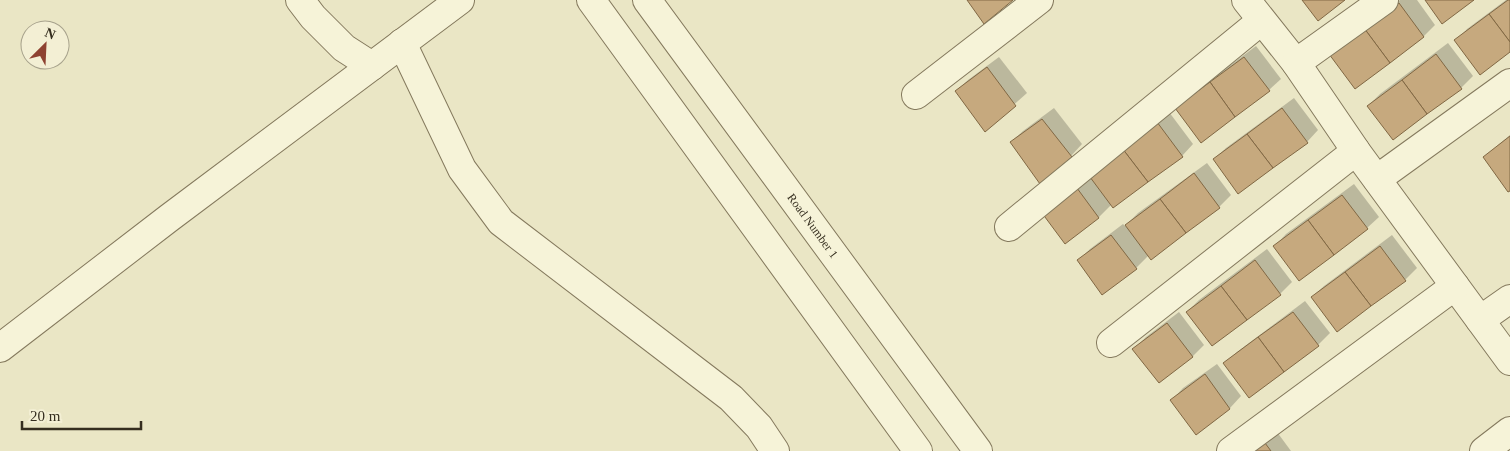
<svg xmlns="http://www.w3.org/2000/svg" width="1510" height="451" font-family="'Times New Roman',serif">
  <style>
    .shadow { fill: #0003 }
    .building { fill: #c6a97e; stroke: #816844 }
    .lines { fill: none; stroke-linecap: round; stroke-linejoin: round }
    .minor-casing { stroke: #84795d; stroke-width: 30 }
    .tertiary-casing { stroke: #84795d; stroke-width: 30 }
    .minor { stroke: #f6f3d8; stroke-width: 28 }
    .tertiary { stroke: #f6f3d8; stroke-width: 28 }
    .labels { text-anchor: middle; stroke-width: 4; stroke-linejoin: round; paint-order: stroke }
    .street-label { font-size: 12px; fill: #352e1f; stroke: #f3efd4 }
  </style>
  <rect width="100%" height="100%" fill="#eae6c5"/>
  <g class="shadow">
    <path d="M 1400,0 L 1417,0 L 1435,25 L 1424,36 L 1355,87 L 1343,42 Z"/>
    <path d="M 1506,0 L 1510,0 L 1510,51 L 1456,41 L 1467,29 Z"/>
    <path d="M 1448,43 L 1473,76 L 1461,88 L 1393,139 L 1368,106 L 1380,94 Z"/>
    <path d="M 1256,46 L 1281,79 L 1269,90 L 1201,141 L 1188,97 Z"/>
    <path d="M 999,57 L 1027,93 L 985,130 L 956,91 L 968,80 Z"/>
    <path d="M 1294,98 L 1318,130 L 1307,142 L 1214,159 L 1226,148 Z"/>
    <path d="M 1054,108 L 1082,144 L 1071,156 L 1011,142 L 1023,131 Z"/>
    <path d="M 1169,112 L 1193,144 L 1182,156 L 1112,204 L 1099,217 L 1066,242 L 1041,209 Z"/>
    <path d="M 1510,135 L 1510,189 L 1484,157 Z"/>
    <path d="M 1207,163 L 1231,195 L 1219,207 L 1151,258 L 1149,255 L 1136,268 L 1078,261 L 1090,249 L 1123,224 L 1125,226 L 1138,213 Z"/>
    <path d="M 1354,184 L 1379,217 L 1367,228 L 1275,246 L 1286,234 Z"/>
    <path d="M 1392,235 L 1417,268 L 1405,280 L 1337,331 L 1312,297 L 1324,286 Z"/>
    <path d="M 1267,249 L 1292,282 L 1280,294 L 1212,345 L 1187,312 L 1199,300 Z"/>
    <path d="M 1305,301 L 1330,333 L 1318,345 L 1225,363 L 1237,352 Z"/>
    <path d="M 1179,312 L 1204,345 L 1192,357 L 1134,349 L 1146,337 Z"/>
    <path d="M 1217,364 L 1241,396 L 1230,408 L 1196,433 L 1172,400 L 1183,388 Z"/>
    <path d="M 1277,432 L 1291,451 L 1251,451 Z"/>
  </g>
  <g class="building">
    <path d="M 967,0 L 1013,0 L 984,24 Z"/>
    <path d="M 1302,0 L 1345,0 L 1318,21 Z"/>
    <path d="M 1425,0 L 1474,0 L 1442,24 Z"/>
    <path d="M 1508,0 L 1510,0 L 1510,42 L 1489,14 Z"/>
    <path d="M 1399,3 L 1424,37 L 1390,63 L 1364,28 Z"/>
    <path d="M 1489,14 L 1510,42 L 1510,52 L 1480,75 L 1454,40 Z"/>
    <path d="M 1364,28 L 1390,63 L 1355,89 L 1329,54 Z"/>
    <path d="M 1436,54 L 1462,89 L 1427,114 L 1402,80 Z"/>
    <path d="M 1244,57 L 1270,91 L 1235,117 L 1210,82 Z"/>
    <path d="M 987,67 L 1016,106 L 985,132 L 955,91 Z"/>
    <path d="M 1402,80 L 1427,114 L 1393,140 L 1367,106 Z"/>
    <path d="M 1210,82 L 1235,117 L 1201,143 L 1175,108 Z"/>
    <path d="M 1282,108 L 1308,143 L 1273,168 L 1247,134 Z"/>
    <path d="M 1042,119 L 1072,157 L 1040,184 L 1010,142 Z"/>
    <path d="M 1157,122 L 1183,157 L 1148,182 L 1122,148 Z"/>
    <path d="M 1247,134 L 1273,168 L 1238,194 L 1213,159 Z"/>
    <path d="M 1510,136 L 1510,191 L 1508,192 L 1483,157 Z"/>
    <path d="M 1122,148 L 1148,182 L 1113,208 L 1087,173 Z"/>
    <path d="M 1194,173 L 1220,208 L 1186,233 L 1160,199 Z"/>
    <path d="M 1074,184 L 1099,218 L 1065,244 L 1039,209 Z"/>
    <path d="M 1342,195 L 1368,229 L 1334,255 L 1308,220 Z"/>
    <path d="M 1160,199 L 1186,233 L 1151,260 L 1125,225 Z"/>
    <path d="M 1308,220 L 1334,255 L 1299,281 L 1273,246 Z"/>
    <path d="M 1111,235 L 1137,269 L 1102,295 L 1077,260 Z"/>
    <path d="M 1380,246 L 1406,281 L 1371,306 L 1345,272 Z"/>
    <path d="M 1255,260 L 1281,295 L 1247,320 L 1221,286 Z"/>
    <path d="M 1345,272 L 1371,306 L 1337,332 L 1311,297 Z"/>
    <path d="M 1221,286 L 1247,320 L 1212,346 L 1186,312 Z"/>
    <path d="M 1293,312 L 1319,346 L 1284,372 L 1258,337 Z"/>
    <path d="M 1167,323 L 1193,357 L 1159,383 L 1132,349 Z"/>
    <path d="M 1258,337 L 1284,372 L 1249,398 L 1223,363 Z"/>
    <path d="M 1205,374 L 1230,409 L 1196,435 L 1170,400 Z"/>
    <path d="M 1265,443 L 1271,451 L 1253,451 Z"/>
  </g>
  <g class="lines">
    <defs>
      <g id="minor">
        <path d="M 300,0 L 313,17 L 344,48 L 372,66"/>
        <path d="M 1246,0 L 1296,63 L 1356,151 L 1510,361"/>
        <path d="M 402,43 L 462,169 L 501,222 L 731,398 L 759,427 L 775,451"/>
        <path d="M 1296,63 L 1384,0"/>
        <path d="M 916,95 L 1039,0"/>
        <path d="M 1377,179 L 1510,83"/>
        <path d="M 1009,227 L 1261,21"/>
        <path d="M 1480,320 L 1510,299"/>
        <path d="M 1111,343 L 1356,151"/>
        <path d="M 0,348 L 169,218 L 460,0"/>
        <path d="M 1231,451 L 1455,286"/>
        <path d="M 1484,451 L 1510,431"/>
      </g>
      <g id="tertiary">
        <path d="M 591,0 L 918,451"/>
        <path id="s1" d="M 647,0 L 978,451"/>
      </g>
    </defs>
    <use href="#minor" class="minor-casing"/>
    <use href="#tertiary" class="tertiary-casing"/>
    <use href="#minor" class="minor"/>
    <use href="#tertiary" class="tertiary"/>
  </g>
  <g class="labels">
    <g class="street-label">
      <text dy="4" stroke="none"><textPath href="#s1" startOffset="280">Road Number 1</textPath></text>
    </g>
  </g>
  <g transform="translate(45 45) rotate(24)"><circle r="24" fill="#f3efd4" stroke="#a7a28c"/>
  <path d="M0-4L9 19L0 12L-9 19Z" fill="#8e4231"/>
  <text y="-8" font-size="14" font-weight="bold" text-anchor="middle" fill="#352e1f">N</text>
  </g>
  <path d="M22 421v8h119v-8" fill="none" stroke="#352e1f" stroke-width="2.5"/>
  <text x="30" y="421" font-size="15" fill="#352e1f" stroke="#f3efd4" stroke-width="4" paint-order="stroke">20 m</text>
</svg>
